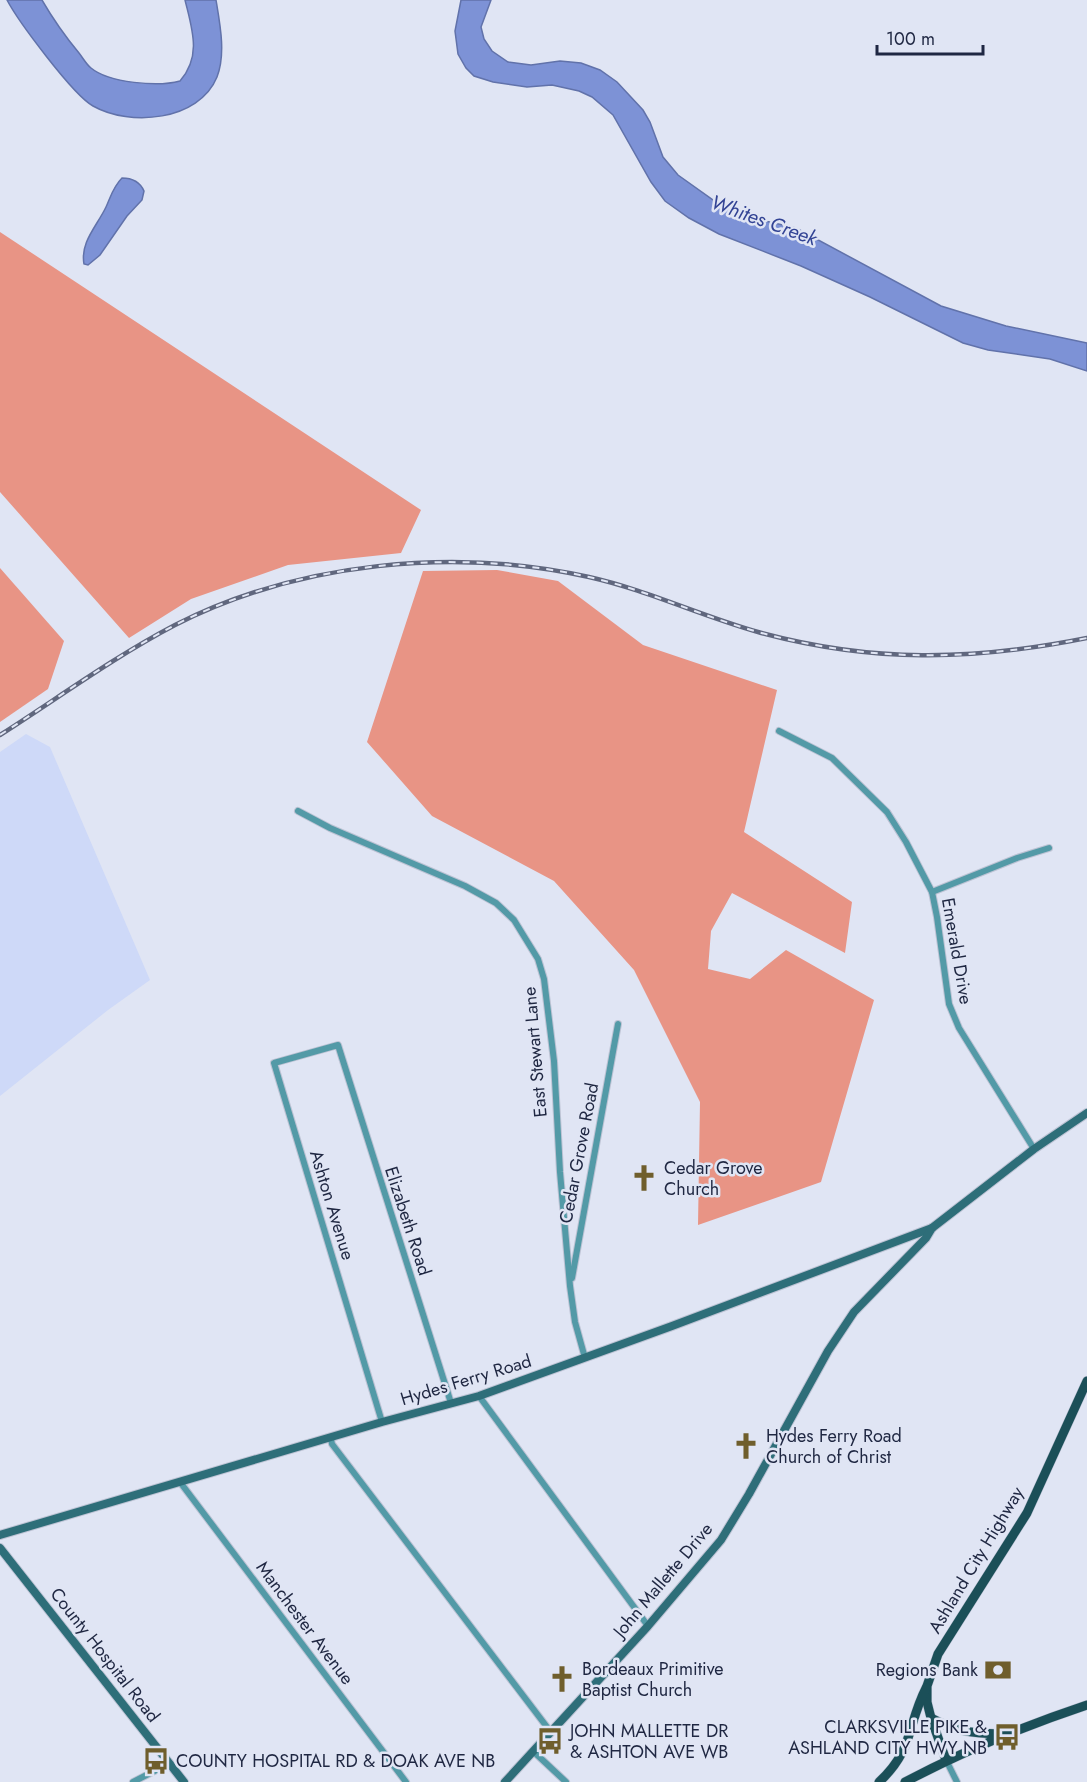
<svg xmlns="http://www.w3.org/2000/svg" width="1087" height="1782" font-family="Jost,sans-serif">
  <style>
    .built { fill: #ced9f8 }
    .forest { fill: #e89485 }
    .water { fill: #7d92d6; stroke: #6172aa; stroke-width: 1.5 }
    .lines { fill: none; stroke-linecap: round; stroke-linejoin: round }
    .street-casing { stroke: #bdc3d4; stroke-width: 8 }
    .secondary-casing { stroke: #bdc3d4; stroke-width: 10 }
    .primary-casing { stroke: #bdc3d4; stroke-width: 10 }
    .street { stroke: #539aa7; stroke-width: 6 }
    .secondary { stroke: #2e6e79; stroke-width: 8 }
    .primary { stroke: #1b4f58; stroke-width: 9 }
    .rail-casing { stroke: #60677e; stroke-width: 4.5 }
    .rail { stroke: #e0e5f4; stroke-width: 2; stroke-dasharray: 7; stroke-linecap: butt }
    .labels { text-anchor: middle; stroke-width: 5; stroke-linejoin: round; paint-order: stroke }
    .street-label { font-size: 18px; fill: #1f2742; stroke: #e0e5f4 }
    .poi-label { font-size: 18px; fill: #1f2742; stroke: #e0e5f4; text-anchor: start }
    .water-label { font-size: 20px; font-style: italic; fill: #324394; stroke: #e0e5f4 }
  </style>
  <rect width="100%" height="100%" fill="#e0e5f4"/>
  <path class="built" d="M 26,734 L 50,747 L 150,980 L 108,1010 L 0,1096 L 0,752 Z"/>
  <g class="forest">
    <path d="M 0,232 L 421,510 L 401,553 L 288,565 L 191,599 L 129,638 L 0,492 Z"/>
    <path d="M 0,568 L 64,641 L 48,689 L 0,722 Z"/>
    <path d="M 497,570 L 558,581 L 643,645 L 777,690 L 744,832 L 852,902 L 845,953 L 732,893 L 711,931 L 708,969 L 750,979 L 786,950 L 874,1000 L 821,1182 L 698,1225 L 700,1102 L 634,970 L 554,881 L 432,816 L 367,742 L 423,571 Z"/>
  </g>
  <g class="water">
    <path d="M 7,0 L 42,0 C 53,19 65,36 79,53 C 83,58 86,64 91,68 C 109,83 158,87 180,81 C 202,56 192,29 185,0 L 216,0 C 220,24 226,54 217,77 C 199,121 130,127 93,106 C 73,95 18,21 7,0 Z"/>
    <path d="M 461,0 L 491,0 L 481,27 L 484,39 L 492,51 L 508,62 L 531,65 L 560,61 L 581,63 L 600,70 L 617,82 L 643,110 L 650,122 L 663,157 L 678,175 L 716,202 L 761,220 L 796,228 L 941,306 L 1006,326 L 1087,343 L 1087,371 L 1050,359 L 988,350 L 963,343 L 870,297 L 801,266 L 719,234 L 689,218 L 665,201 L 651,182 L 613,115 L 592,97 L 579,91 L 552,85 L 527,87 L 493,82 L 474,76 L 466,68 L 458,54 L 455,31 Z"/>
    <path d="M 122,178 C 132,178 140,182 144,191 L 142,200 L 127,216 L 100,255 L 88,265 L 84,264 C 80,242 97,226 106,207 C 111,196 113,187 122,178 Z"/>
  </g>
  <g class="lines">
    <defs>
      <g id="street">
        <path d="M 779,731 L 832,758 L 887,812 L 906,842 L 932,892 L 937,917 L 949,1004 L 959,1028 L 1034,1149"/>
        <path d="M 298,811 L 330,828 L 465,886 L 496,903 L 514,920 L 538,959 L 544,979 L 554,1061 L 560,1172 L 570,1286 L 575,1322 L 585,1358"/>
        <path d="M 932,892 L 1017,858 L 1049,848"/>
        <path d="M 572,1278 L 618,1024"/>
        <path d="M 479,1396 L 648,1626"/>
        <path d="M 382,1422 L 274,1063 L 338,1045 L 451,1403"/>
        <path d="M 331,1439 L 332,1444 L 550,1731"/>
        <path d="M 180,1482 L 406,1782"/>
        <path d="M 534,1752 L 566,1782"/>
        <path d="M 946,1760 L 957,1782"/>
        <path d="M 133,1782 L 170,1763"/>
      </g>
      <g id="secondary">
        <path d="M 0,1535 L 382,1422 L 479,1396 L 672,1326 L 932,1228"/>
        <path d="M 0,1548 L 184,1782"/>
        <path d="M 505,1782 L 648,1626 L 721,1540 L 749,1494 L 828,1351 L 854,1312 L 926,1238 L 932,1228 L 1034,1149 L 1087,1113"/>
      </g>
      <g id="primary">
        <path d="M 931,1718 C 957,1732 970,1733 1000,1734"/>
        <path d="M 946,1760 L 931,1718 L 927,1702 L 927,1686 L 938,1654 L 1027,1513 L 1087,1381"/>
        <path d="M 879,1782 C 914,1750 907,1725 926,1688"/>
        <path d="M 905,1782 C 964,1751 1024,1726 1087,1705"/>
      </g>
    </defs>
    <use href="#street" class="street-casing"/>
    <use href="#secondary" class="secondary-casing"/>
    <use href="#primary" class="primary-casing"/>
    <use href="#street" class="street"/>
    <use href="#secondary" class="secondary"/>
    <use href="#primary" class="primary"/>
    <defs>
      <path id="rail" d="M 0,735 C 58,698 114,657 175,625 C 298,562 455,547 589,577 C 647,590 701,616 758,632 C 872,663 972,661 1087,638"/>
    </defs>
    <use href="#rail" class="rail-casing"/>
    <use href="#rail" class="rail"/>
  </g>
  <defs>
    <symbol id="church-bare" viewBox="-9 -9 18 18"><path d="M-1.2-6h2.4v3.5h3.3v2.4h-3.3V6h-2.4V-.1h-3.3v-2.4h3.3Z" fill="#6f5e2c" stroke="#e0e5f4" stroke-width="2.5" paint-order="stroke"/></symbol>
    <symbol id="bank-bare" viewBox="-9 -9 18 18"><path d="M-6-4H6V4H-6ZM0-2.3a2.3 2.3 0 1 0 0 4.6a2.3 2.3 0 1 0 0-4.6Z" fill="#6f5e2c" stroke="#e0e5f4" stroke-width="2.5" paint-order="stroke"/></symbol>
    <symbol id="bus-bare" viewBox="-9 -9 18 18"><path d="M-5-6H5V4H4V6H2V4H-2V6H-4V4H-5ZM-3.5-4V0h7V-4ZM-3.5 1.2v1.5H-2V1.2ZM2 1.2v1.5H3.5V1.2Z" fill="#6f5e2c" stroke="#e0e5f4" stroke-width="2.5" paint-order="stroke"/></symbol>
  </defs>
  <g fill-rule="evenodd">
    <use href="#church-bare" x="625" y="1159" width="38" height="38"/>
    <use href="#church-bare" x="727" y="1427" width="38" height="38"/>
    <use href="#bank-bare" x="979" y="1651" width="38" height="38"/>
    <use href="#church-bare" x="543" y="1660" width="38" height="38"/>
    <use href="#bus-bare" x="988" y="1718" width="38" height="38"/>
    <use href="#bus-bare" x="531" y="1722" width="38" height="38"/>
    <use href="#bus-bare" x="137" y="1742" width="38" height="38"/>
  </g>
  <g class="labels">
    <g class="street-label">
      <text transform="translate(957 951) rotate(80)" y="6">Emerald Drive</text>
      <text transform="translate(535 1052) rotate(-95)" y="6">East Stewart Lane</text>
      <text transform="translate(579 1153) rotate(-79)" y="6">Cedar Grove Road</text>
      <text transform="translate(332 1205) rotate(73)" y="6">Ashton Avenue</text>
      <text transform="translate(408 1221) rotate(72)" y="6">Elizabeth Road</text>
      <text transform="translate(466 1380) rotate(-17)" y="6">Hydes Ferry Road</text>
      <text transform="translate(976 1560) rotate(-59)" y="6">Ashland City Highway</text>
      <text transform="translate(663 1580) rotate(-50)" y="6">John Mallette Drive</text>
      <text transform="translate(305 1623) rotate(53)" y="6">Manchester Avenue</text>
      <text transform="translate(105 1655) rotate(52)" y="6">County Hospital Road</text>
    </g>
    <g class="poi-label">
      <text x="664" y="1174">Cedar Grove<tspan x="664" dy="21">Church</tspan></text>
      <text x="766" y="1442">Hydes Ferry Road<tspan x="766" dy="21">Church of Christ</tspan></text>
      <text x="582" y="1675">Bordeaux Primitive<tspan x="582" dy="21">Baptist Church</tspan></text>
      <text x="978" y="1676" text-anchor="end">Regions Bank</text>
      <text x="987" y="1733" text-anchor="end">CLARKSVILLE PIKE &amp;<tspan x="987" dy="21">ASHLAND CITY HWY NB</tspan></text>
      <text x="570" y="1737">JOHN MALLETTE DR<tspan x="570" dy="21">&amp; ASHTON AVE WB</tspan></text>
      <text x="176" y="1767">COUNTY HOSPITAL RD &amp; DOAK AVE NB</text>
    </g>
    <g class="water-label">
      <text transform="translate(764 220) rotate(20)" y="7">Whites Creek</text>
    </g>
  </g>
  <path d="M877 45v9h106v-9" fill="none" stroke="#1f2742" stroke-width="3"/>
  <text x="886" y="45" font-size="18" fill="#1f2742" stroke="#e0e5f4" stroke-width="4.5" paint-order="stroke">100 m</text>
</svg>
